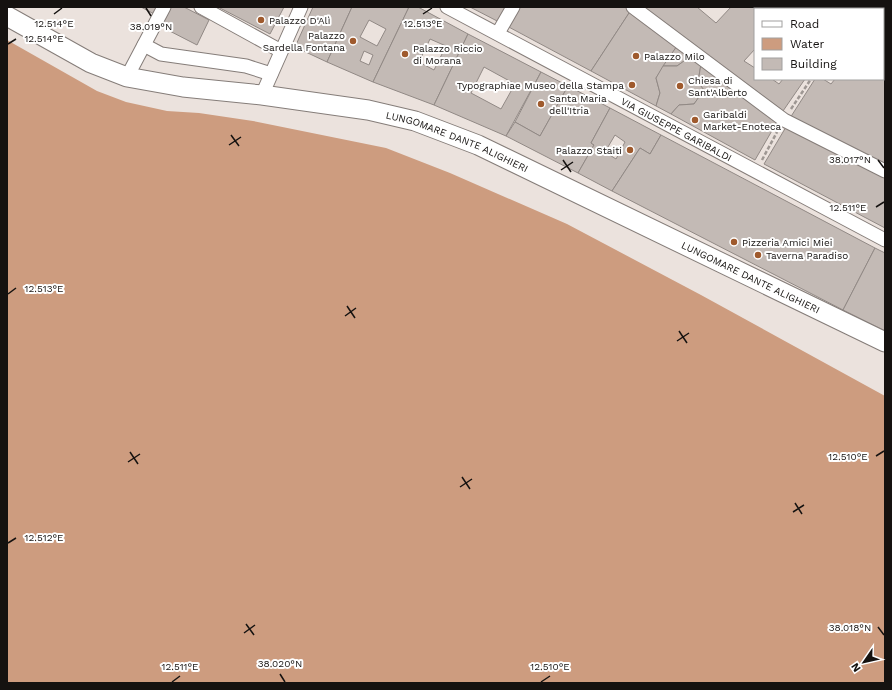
<svg xmlns="http://www.w3.org/2000/svg" width="892" height="690" font-family="'Work Sans',sans-serif">
  <style>
    .water { fill: #cd9c7f }
    .building { fill: #c3bab5; stroke: #918985; fill-rule: evenodd }
    .lines { fill: none; stroke-linecap: round; stroke-linejoin: round }
    .street-casing { stroke: #857d79; stroke-width: 15 }
    .secondary-casing { stroke: #857d79; stroke-width: 21 }
    .path { stroke: #9e9793; stroke-width: 2.5; stroke-dasharray: 4 2; stroke-linecap: butt }
    .street { stroke: #fff; stroke-width: 13 }
    .secondary { stroke: #fff; stroke-width: 19 }
    .ticks { fill: none; stroke: #151210; stroke-width: 1.5 }
    .poi-dot { fill: #9f5a2d; stroke: #fff; stroke-width: 1.5 }
    .labels { text-anchor: middle; stroke-width: 4; stroke-linejoin: round; paint-order: stroke }
    .poi-label { font-size: 10px; fill: #151210; stroke: #fff; text-anchor: start }
    .street-label { font-size: 10px; fill: #151210; stroke: #fff }
    .ticks-label { font-size: 10px; text-anchor: middle; fill: #151210; stroke: #fff; stroke-width: 4; stroke-linejoin: round; paint-order: stroke }
  </style>
  <rect width="100%" height="100%" fill="#ebe2dd"/>
  <path class="water" d="M 7,40 L 97,91 L 126,102 L 167,111 L 199,113 L 253,121 L 386,148 L 450,173 L 567,224 L 701,295 L 885,396 L 885,683 L 7,683 Z"/>
  <g class="building">
    <path d="M 141,7 L 161,7 L 156,15 Z"/>
    <path d="M 169,7 L 184,7 L 209,20 L 197,45 L 160,26 Z"/>
    <path d="M 218,7 L 284,7 L 270,34 Z"/>
    <path d="M 313,7 L 352,7 L 327,62 L 295,47 Z"/>
    <path d="M 352,7 L 409,7 L 373,82 L 327,62 ZM 369,20 L 386,29 L 377,46 L 360,37 ZM 364,51 L 373,55 L 369,65 L 360,61 Z"/>
    <path d="M 409,7 L 418,7 L 468,34 L 434,105 L 373,82 ZM 430,39 L 446,46 L 434,70 L 419,62 Z"/>
    <path d="M 470,7 L 510,7 L 501,23 Z"/>
    <path d="M 515,7 L 627,7 L 631,10 L 591,71 L 505,25 Z"/>
    <path d="M 643,7 L 697,7 L 716,23 L 731,7 L 773,7 L 775,9 L 755,9 L 755,49 L 744,61 L 755,68 L 755,79 L 772,79 L 779,84 L 783,79 L 805,79 L 783,111 Z"/>
    <path d="M 773,7 L 829,7 L 832,9 L 775,9 Z"/>
    <path d="M 631,10 L 677,46 L 656,78 L 660,93 L 656,106 L 591,71 Z"/>
    <path d="M 468,34 L 541,72 L 506,136 L 434,105 ZM 484,67 L 515,84 L 501,109 L 471,93 Z"/>
    <path d="M 883,37 L 885,38 L 885,164 L 790,118 L 815,79 L 823,79 L 831,84 L 835,79 L 883,79 Z"/>
    <path d="M 677,46 L 691,56 L 677,66 L 663,66 Z"/>
    <path d="M 691,56 L 701,64 L 698,82 L 704,90 L 694,104 L 679,105 L 671,114 L 656,106 L 660,93 L 656,78 L 663,66 L 677,66 Z"/>
    <path d="M 701,64 L 777,122 L 755,160 L 671,114 L 679,105 L 694,104 L 704,90 L 698,82 Z"/>
    <path d="M 541,72 L 568,86 L 540,136 L 515,122 Z"/>
    <path d="M 568,86 L 610,108 L 591,143 L 594,145 L 578,173 L 506,136 L 515,122 L 540,136 Z"/>
    <path d="M 610,108 L 661,135 L 650,154 L 640,148 L 612,191 L 578,173 L 594,145 L 591,143 ZM 615,135 L 625,142 L 616,159 L 605,152 Z"/>
    <path d="M 786,127 L 885,177 L 885,228 L 764,164 Z"/>
    <path d="M 661,135 L 875,248 L 843,310 L 612,191 L 640,148 L 650,154 Z"/>
    <path d="M 875,248 L 885,253 L 885,331 L 843,310 Z"/>
  </g>
  <g class="lines">
    <defs>
      <g id="street">
        <path d="M 201,7 L 281,51"/>
        <path id="s1" d="M 447,7 L 885,240"/>
        <path d="M 633,7 L 784,120 L 885,171"/>
        <path d="M 841,7 L 844,9"/>
        <path d="M 866,9 L 868,7"/>
        <path d="M 883,31 L 885,32"/>
        <path d="M 498,33 L 513,7"/>
        <path d="M 144,45 L 161,54 L 246,66 L 271,74"/>
        <path d="M 127,77 L 164,7"/>
        <path d="M 262,95 L 301,7"/>
      </g>
      <g id="secondary">
        <path id="s2" d="M 7,16 L 91,63 L 127,77 L 183,87 L 262,95 L 368,110 L 415,121 L 478,145 L 885,342"/>
      </g>
    </defs>
    <use href="#street" class="street-casing"/>
    <use href="#secondary" class="secondary-casing"/>
    <g class="path">
      <path d="M 791,109 L 811,79"/>
      <path d="M 762,160 L 777,132"/>
    </g>
    <use href="#street" class="street"/>
    <use href="#secondary" class="secondary"/>
  </g>
  <path class="ticks" d="M 146,8 L 151,16M 54,14 L 62,8M 423,14 L 432,8M 8,44 L 16,39M 231,135 L 239,146M 229,145 L 241,137M 563,160 L 571,172M 878,160 L 884,168M 561,170 L 573,162M 876,207 L 884,202M 8,294 L 16,288M 347,306 L 355,318M 345,316 L 356,308M 679,331 L 687,343M 677,341 L 689,333M 130,452 L 138,464M 876,456 L 884,451M 128,462 L 140,454M 462,477 L 470,489M 460,487 L 472,479M 795,503 L 802,514M 793,512 L 804,505M 8,543 L 16,538M 246,624 L 254,635M 878,627 L 884,635M 244,633 L 255,625M 280,674 L 285,682M 172,682 L 180,676M 541,682 L 550,676"/>
  <g class="poi-dot">
    <circle cx="261" cy="20" r="4"/>
    <circle cx="353" cy="41" r="4"/>
    <circle cx="405" cy="54" r="4"/>
    <circle cx="636" cy="56" r="4"/>
    <circle cx="632" cy="85" r="4"/>
    <circle cx="680" cy="86" r="4"/>
    <circle cx="541" cy="104" r="4"/>
    <circle cx="695" cy="120" r="4"/>
    <circle cx="630" cy="150" r="4"/>
    <circle cx="734" cy="242" r="4"/>
    <circle cx="758" cy="255" r="4"/>
  </g>
  <g class="labels">
    <g class="poi-label">
      <text x="269" y="24">Palazzo D'Alì</text>
      <text x="345" y="39" text-anchor="end">Palazzo<tspan x="345" dy="12">Sardella Fontana</tspan></text>
      <text x="413" y="52">Palazzo Riccio<tspan x="413" dy="12">di Morana</tspan></text>
      <text x="644" y="60">Palazzo Milo</text>
      <text x="688" y="84">Chiesa di<tspan x="688" dy="12">Sant'Alberto</tspan></text>
      <text x="624" y="89" text-anchor="end">Typographiae Museo della Stampa</text>
      <text x="549" y="102">Santa Maria<tspan x="549" dy="12">dell'Itria</tspan></text>
      <text x="703" y="118">Garibaldi<tspan x="703" dy="12">Market-Enoteca</tspan></text>
      <text x="622" y="154" text-anchor="end">Palazzo Staiti</text>
      <text x="742" y="246">Pizzeria Amici Miei</text>
      <text x="766" y="259">Taverna Paradiso</text>
    </g>
    <g class="street-label">
      <text dy="4" stroke="none"><textPath href="#s1" startOffset="260">VIA GIUSEPPE GARIBALDI</textPath></text>
      <text dy="4" stroke="none"><textPath href="#s2" startOffset="473">LUNGOMARE DANTE ALIGHIERI</textPath></text>
      <text dy="4" stroke="none"><textPath href="#s2" startOffset="797">LUNGOMARE DANTE ALIGHIERI</textPath></text>
    </g>
  </g>
  <g class="ticks-label">
    <text x="54" y="27">12.514°E</text>
    <text x="423" y="27">12.513°E</text>
    <text x="151" y="30">38.019°N</text>
    <text x="44" y="42">12.514°E</text>
    <text x="850" y="163">38.017°N</text>
    <text x="848" y="211">12.511°E</text>
    <text x="44" y="292">12.513°E</text>
    <text x="848" y="460">12.510°E</text>
    <text x="44" y="541">12.512°E</text>
    <text x="850" y="631">38.018°N</text>
    <text x="280" y="667">38.020°N</text>
    <text x="180" y="670">12.511°E</text>
    <text x="550" y="670">12.510°E</text>
  </g>
  <rect width="892" height="690" fill="none" stroke="#151210" stroke-width="16"/>
  <rect x="754" y="8" width="130" height="72" fill="#ffffff" stroke="#a1a09f"/>
  <rect x="762" y="21" width="20" height="6" fill="#ffffff" stroke="#a1a09f"/>
  <text x="790" y="28" font-size="12" fill="#151210">Road</text>
  <rect x="762" y="38" width="20" height="12" fill="#cd9c7f" stroke="#a1a09f"/>
  <text x="790" y="48" font-size="12" fill="#151210">Water</text>
  <rect x="762" y="58" width="20" height="12" fill="#c3bab5" stroke="#a1a09f"/>
  <text x="790" y="68" font-size="12" fill="#151210">Building</text>
  <g transform="translate(864 662) rotate(236)" stroke="#ffffff" stroke-width="3" paint-order="stroke">
  <path d="M0-3L7 15L0 10L-7 15Z" fill="#151210"/>
  <text y="-6" font-size="11" font-weight="bold" text-anchor="middle" fill="#151210">N</text>
  </g>
</svg>
